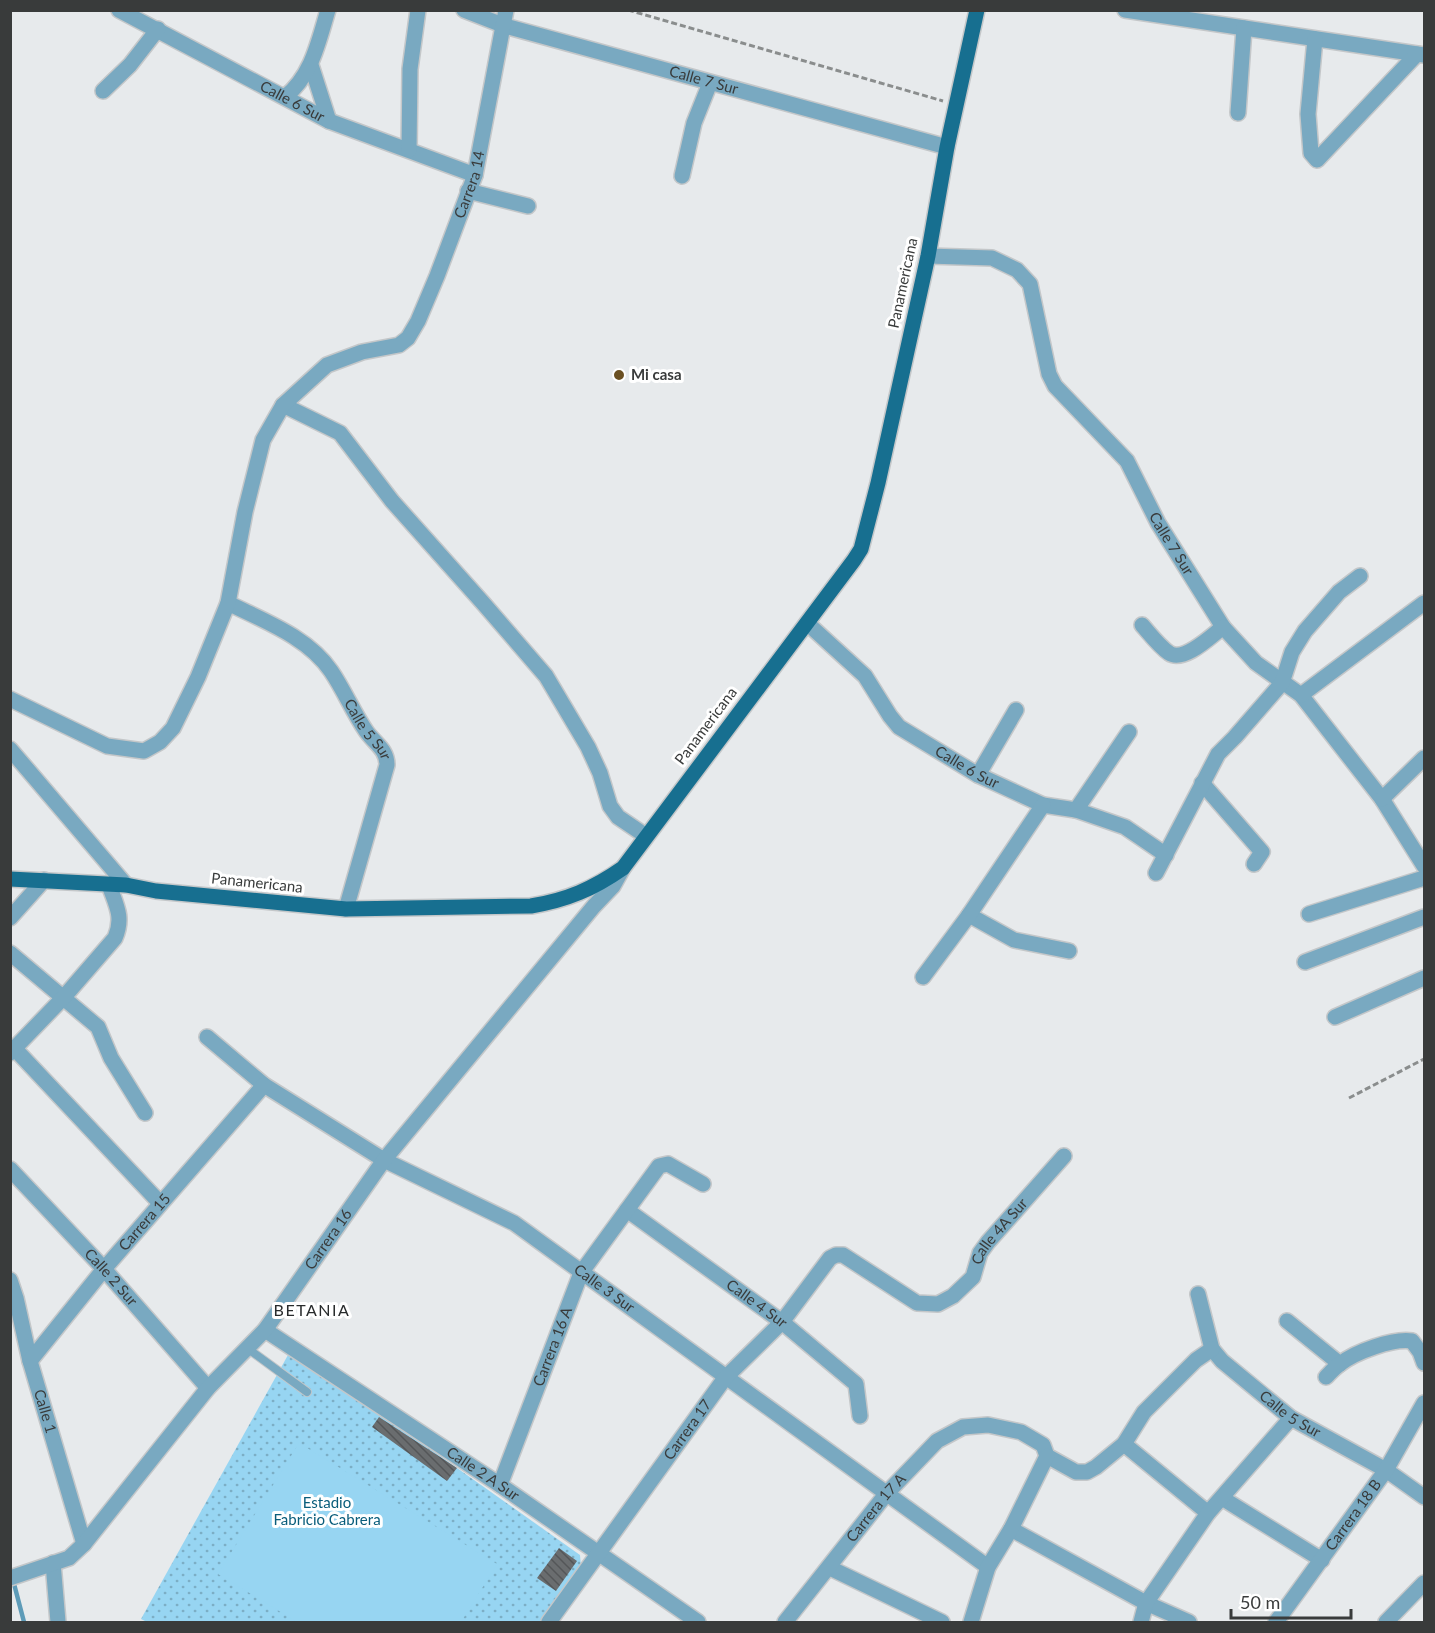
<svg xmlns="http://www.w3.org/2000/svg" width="1435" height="1633" font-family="Lato,sans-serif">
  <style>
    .park { fill: url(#park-dots) }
    .pitch { fill: #97d5f2 }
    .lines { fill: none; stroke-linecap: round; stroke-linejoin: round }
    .stream { stroke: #5d9bb8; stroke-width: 4.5 }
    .building { fill: url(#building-back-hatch) }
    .service-casing { stroke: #c4c7c9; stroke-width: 10 }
    .minor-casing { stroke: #c4c7c9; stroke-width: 18 }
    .primary-casing { stroke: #c4c7c9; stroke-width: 18 }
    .path { stroke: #8a8d8d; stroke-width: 3; stroke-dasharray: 6 3; stroke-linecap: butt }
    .service { stroke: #79a9c1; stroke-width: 8 }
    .minor { stroke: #79a9c1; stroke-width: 15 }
    .primary { stroke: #176f90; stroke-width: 15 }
    .poi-dot { fill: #6b5022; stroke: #fff; stroke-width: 2 }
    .labels { text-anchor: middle; stroke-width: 6; stroke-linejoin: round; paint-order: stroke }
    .street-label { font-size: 15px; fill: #393b3b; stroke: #fff }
    .poi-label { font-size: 15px; font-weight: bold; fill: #393b3b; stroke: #fff; text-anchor: start }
    .park-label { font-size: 15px; fill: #095d7b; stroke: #fff }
    .neighbourhood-label { font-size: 16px; letter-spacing: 1.5px; fill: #282b2c; stroke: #fff }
  </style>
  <defs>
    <pattern id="park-dots" width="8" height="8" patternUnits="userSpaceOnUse" patternTransform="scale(1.5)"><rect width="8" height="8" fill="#97d5f2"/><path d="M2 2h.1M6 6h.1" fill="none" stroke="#7caec5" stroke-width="1.8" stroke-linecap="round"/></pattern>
    <pattern id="building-back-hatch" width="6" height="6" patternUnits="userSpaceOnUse" patternTransform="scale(1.5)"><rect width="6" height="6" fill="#6a6d6f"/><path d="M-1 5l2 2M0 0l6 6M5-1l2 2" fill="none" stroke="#545658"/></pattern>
  </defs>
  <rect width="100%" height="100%" fill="#e7eaec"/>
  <path class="park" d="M 296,1354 L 580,1555 L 581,1567 L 543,1622 L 147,1622 L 141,1619 L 288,1355 Z"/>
  <path class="pitch" d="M 299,1443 L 497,1564 L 461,1622 L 297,1622 L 218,1574 Z"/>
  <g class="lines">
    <path class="stream" d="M 13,1580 L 24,1622"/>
  </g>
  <g class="building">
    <path d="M 379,1417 L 457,1468 L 447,1481 L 372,1427 Z"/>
    <path d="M 559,1548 L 577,1561 L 556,1591 L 537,1578 Z"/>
  </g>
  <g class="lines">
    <defs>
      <path id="service" d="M 247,1348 L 307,1392"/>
      <g id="minor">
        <path id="s1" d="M 119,10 L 329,121 L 475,175"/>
        <path id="s2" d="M 464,10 L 505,26 L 947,147"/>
        <path d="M 1125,10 L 1424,55"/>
        <path d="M 1315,39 L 1308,114 L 1311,153 L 1317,160 L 1417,54"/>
        <path d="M 311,65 L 329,121"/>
        <path d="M 103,91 L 130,65 L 158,29"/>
        <path d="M 285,97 C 312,75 318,43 328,10"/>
        <path d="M 1238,113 L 1244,28"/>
        <path d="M 409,150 L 410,69 L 418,10"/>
        <path d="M 682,176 L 694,123 L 710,83"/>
        <path d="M 468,191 L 528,206"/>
        <path id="s3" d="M 928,256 L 992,258 L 1017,270 L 1030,284 L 1049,374 L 1055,386 L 1127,461 L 1158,523 L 1223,627 L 1256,663 L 1301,695 L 1382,799 L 1424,866"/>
        <path d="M 283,405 L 340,433 L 392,501 L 483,603 L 546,676 L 588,747 L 600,773 L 610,806 L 618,817 L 646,836"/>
        <path id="s4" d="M 228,603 C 264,621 308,637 331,671 C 344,690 353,712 366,731 C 375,744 387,749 387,765 L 346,909"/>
        <path id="s5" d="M 807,623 L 865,676 L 890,716 L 899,727 L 978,775 L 1043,805 L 1076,810 L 1125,827 L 1166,855"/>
        <path d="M 1142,625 C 1150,634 1159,646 1169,653 C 1184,663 1211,636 1223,627"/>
        <path d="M 1301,695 L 1424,603"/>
        <path id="s6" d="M 10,699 L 107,746 L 144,751 L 160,742 L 173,728 L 198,677 L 228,603 L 245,512 L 263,440 L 283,405 L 327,365 L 362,352 L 399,345 L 408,338 L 418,321 L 437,276 L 475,175 L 506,10"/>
        <path d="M 10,749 L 126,885"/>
        <path d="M 978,775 L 1016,710"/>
        <path d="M 1202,783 L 1262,852 L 1254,864"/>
        <path d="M 1382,799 L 1424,758"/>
        <path d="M 1076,810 L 1129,732"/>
        <path d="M 1156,873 L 1218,754 L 1235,737 L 1282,683 L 1292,652 L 1305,631 L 1339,592 L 1360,576"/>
        <path d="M 1309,914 L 1424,878"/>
        <path d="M 969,915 L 1014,940 L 1069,951"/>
        <path d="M 10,918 L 44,880"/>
        <path d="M 10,953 L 98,1027 L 111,1058 L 145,1113"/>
        <path d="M 1305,962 L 1424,917"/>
        <path d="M 923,977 L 969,915 L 1043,805"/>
        <path d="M 1335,1017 L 1424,978"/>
        <path id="s7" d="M 207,1037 L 264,1085 L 384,1160 L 514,1223 L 988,1567"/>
        <path d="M 15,1049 L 160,1203"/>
        <path d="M 10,1053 L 64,997 L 115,938 C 124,917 116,905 109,885"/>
        <path id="s8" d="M 10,1169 L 104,1269 L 208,1388"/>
        <path id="s9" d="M 627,1210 L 782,1322 L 856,1384 L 860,1416"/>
        <path id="s10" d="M 10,1280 L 16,1298 L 30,1361 L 84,1544"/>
        <path id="s11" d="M 1198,1294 L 1212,1349 L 1222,1361 L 1291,1418 L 1386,1470 L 1424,1497"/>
        <path d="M 1287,1321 L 1340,1364"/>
        <path id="s12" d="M 265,1330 L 500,1485 L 698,1622"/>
        <path id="s13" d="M 30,1361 L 104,1269 L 264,1085"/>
        <path d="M 1326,1377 C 1330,1373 1335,1367 1340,1364 C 1355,1352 1393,1338 1412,1341 L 1420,1352 L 1424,1363"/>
        <path d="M 1124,1444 L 1208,1513"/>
        <path id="s14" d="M 500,1485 L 581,1273 L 659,1166 L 668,1164 L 703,1184"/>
        <path d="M 1222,1498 L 1322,1560"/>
        <path d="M 1011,1529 L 1146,1603 L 1189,1622"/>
        <path d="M 53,1563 L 58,1622"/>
        <path d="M 830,1568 L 942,1622"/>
        <path id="s15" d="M 10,1578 L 69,1558 L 84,1544 L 208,1388 L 265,1330 L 384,1160 L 594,906 L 613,886 L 623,868"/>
        <path id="s16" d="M 549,1622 L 725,1378 L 782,1322 L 830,1258 L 836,1255 L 843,1255 L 917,1303 L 938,1304 L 953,1296 L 973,1277 L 980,1253 L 988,1242 L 1064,1156"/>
        <path id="s17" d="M 785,1622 L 887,1493 L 937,1441 L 963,1427 L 988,1425 L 1021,1432 L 1043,1445 L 1047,1456 L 1076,1472 L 1087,1472 L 1096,1467 L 1124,1444 L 1144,1412 L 1196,1360 L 1212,1349"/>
        <path d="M 971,1622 L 988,1567 L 1011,1529 L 1047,1456"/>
        <path d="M 1141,1622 L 1146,1603 L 1208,1513 L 1291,1418"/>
        <path id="s18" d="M 1276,1622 L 1386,1470 L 1424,1403"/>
        <path d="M 1386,1622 L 1424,1583"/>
      </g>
      <path id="primary" d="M 10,879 L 126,885 L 156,891 L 346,909 L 531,906 C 567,900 593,889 623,868 L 854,560 L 861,549 L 878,483 L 928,256 L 947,147 L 977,10"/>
    </defs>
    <use href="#service" class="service-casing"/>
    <use href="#minor" class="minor-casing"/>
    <use href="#primary" class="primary-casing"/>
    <g class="path">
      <path d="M 628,10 L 943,101"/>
      <path d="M 1349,1098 L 1424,1059"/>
    </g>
    <use href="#service" class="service"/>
    <use href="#minor" class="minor"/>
    <use href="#primary" class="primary"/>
  </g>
  <circle class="poi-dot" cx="619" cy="375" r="6"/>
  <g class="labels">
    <g class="street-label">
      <text dy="5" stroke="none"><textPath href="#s2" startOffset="250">Calle 7 Sur</textPath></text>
      <text dy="5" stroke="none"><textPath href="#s1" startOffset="196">Calle 6 Sur</textPath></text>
      <text dy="5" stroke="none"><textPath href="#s6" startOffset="838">Carrera 14</textPath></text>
      <text transform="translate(903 283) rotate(-78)" y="5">Panamericana</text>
      <text dy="5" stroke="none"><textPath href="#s3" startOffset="414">Calle 7 Sur</textPath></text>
      <text transform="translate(706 726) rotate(-53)" y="5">Panamericana</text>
      <text dy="5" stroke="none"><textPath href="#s4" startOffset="194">Calle 5 Sur</textPath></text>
      <text dy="5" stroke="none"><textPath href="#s5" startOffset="219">Calle 6 Sur</textPath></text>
      <text transform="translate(257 883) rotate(6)" y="5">Panamericana</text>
      <text dy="5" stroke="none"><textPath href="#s13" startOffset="180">Carrera 15</textPath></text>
      <text dy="5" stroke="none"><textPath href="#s16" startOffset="682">Calle 4A Sur</textPath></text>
      <text dy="5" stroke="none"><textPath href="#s15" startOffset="474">Carrera 16</textPath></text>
      <text dy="5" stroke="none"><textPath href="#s8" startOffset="148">Calle 2 Sur</textPath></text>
      <text dy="5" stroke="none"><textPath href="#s7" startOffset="472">Calle 3 Sur</textPath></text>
      <text dy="5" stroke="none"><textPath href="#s9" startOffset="160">Calle 4 Sur</textPath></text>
      <text dy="5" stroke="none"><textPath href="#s14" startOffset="148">Carrera 16 A</textPath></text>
      <text dy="5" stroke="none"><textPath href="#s10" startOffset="136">Calle 1</textPath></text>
      <text dy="5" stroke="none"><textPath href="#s11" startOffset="159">Calle 5 Sur</textPath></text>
      <text dy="5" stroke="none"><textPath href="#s16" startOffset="237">Carrera 17</textPath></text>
      <text dy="5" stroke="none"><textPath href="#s12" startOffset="261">Calle 2 A Sur</textPath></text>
      <text dy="5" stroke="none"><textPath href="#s17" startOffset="146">Carrera 17 A</textPath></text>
      <text dy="5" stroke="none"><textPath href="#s18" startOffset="132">Carrera 18 B</textPath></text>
    </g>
    <g class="poi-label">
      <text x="631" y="380">Mi casa</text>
    </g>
    <g class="park-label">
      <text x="327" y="1508">Estadio<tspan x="327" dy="17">Fabricio Cabrera</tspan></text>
    </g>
    <g class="neighbourhood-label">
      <text x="312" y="1316">BETANIA</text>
    </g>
  </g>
  <rect width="1435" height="1633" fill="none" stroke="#393b3b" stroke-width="24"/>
  <path d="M1231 1609v9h120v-9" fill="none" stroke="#393b3b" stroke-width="3"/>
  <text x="1240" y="1609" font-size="18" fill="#393b3b" stroke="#ffffff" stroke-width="4.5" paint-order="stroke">50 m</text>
</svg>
